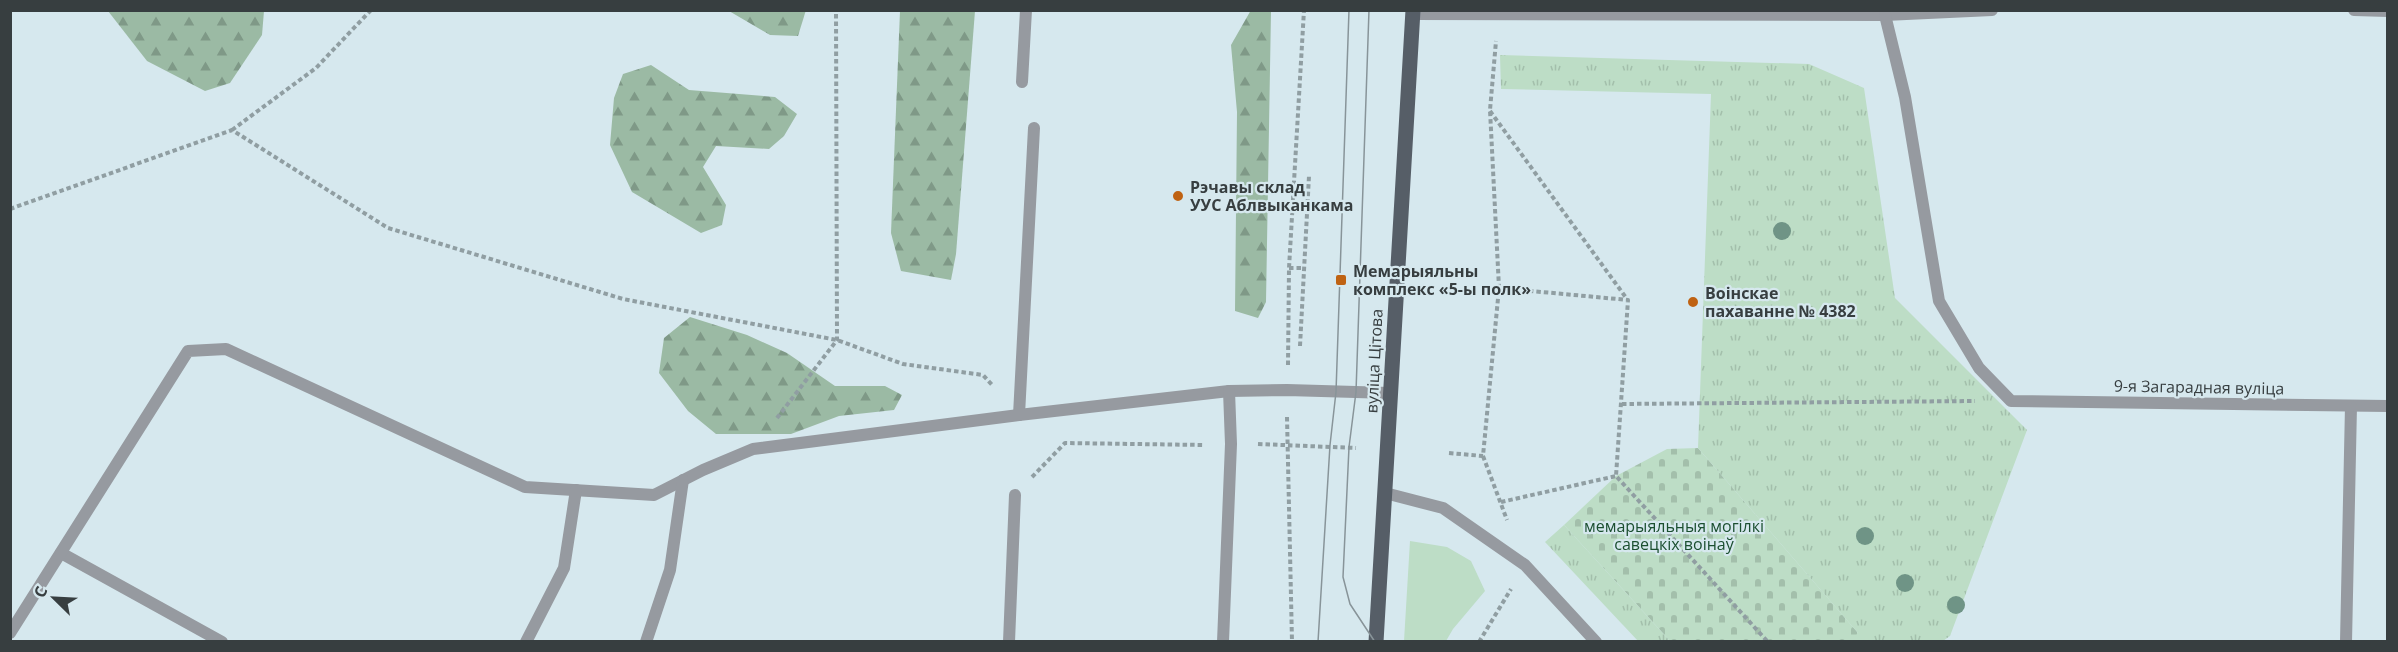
<svg xmlns="http://www.w3.org/2000/svg" width="2398" height="652" font-family="'Open Sans',sans-serif">
  <style>
    .green { fill: #bdddc6 }
    .forest { fill: url(#forest-firs) }
    .cemetery { fill: url(#cemetery-stones) }
    .park { fill: url(#park-tufts) }
    .lines { fill: none; stroke-linecap: round; stroke-linejoin: round }
    .path { stroke: #909ea2; stroke-width: 4; stroke-dasharray: 4.5 3; stroke-linecap: butt }
    .lane { stroke: #969aa0; stroke-width: 12 }
    .street { stroke: #969aa0; stroke-width: 12 }
    .primary { stroke: #565e67; stroke-width: 15 }
    .tram { stroke: #889499; stroke-width: 1.5 }
    .tree { fill: #6f9486 }
    .poi-dot { fill: #bf6212; stroke: #d6e8ee; stroke-width: 2 }
    .labels { text-anchor: middle; stroke-width: 4.5; stroke-linejoin: round; paint-order: stroke }
    .poi-label { font-size: 16px; font-weight: bold; fill: #373e40; stroke: #d6e8ee; text-anchor: start }
    .street-label { font-size: 16px; fill: #373e40; stroke: #d6e8ee }
    .park-label { font-size: 16px; fill: #1b4f30; stroke: #d6e8ee }
  </style>
  <defs>
    <pattern id="forest-firs" width="22" height="20" patternUnits="userSpaceOnUse" patternTransform="scale(1.5)"><rect width="22" height="20" fill="#9bbaa4"/><path d="M5 1l3.5 6h-7zM16 11l3.5 6h-7z" fill="#7f9987"/></pattern>
    <pattern id="cemetery-stones" width="16" height="16" patternUnits="userSpaceOnUse" patternTransform="scale(1.5)"><rect width="16" height="16" fill="#bdddc6"/><path d="M2 7V4a2 2 0 0 1 4 0v3zM10 15v-3a2 2 0 0 1 4 0v3z" fill="#a3bfab"/></pattern>
    <pattern id="park-tufts" width="24" height="20" patternUnits="userSpaceOnUse" patternTransform="scale(1.5)"><rect width="24" height="20" fill="#bdddc6"/><path d="M3 7l-1-3M5 7V3M7 7l1-3M15 17l-1-3M17 17v-4M19 17l1-3" fill="none" stroke="#a3bfab"/></pattern>
  </defs>
  <rect width="100%" height="100%" fill="#d6e8ee"/>
  <path class="green" d="M 1410,541 L 1447,547 L 1471,561 L 1485,591 L 1453,629 L 1446,641 L 1404,641 Z"/>
  <g class="forest">
    <path d="M 806,10 L 798,36 L 770,35 L 729,11 Z"/>
    <path d="M 1251,10 L 1271,11 L 1266,302 L 1258,318 L 1235,311 L 1237,112 L 1231,45 Z"/>
    <path d="M 108,11 L 264,11 L 262,35 L 230,83 L 205,91 L 147,61 Z"/>
    <path d="M 900,11 L 975,11 L 956,254 L 951,280 L 901,271 L 891,233 Z"/>
    <path d="M 651,65 L 689,90 L 775,97 L 797,114 L 784,136 L 769,149 L 716,146 L 703,167 L 726,205 L 722,225 L 701,233 L 632,192 L 610,145 L 614,98 L 623,74 Z"/>
    <path d="M 690,317 L 747,335 L 787,353 L 835,386 L 885,386 L 902,395 L 894,410 L 839,416 L 791,434 L 716,434 L 688,411 L 659,373 L 664,338 Z"/>
  </g>
  <path class="cemetery" d="M 1698,448 L 1859,634 L 1851,642 L 1670,641 L 1564,525 L 1616,476 L 1667,449 Z"/>
  <g class="park">
    <path d="M 1500,55 L 1809,64 L 1864,88 L 1895,298 L 2027,430 L 1950,636 L 1943,641 L 1851,641 L 1858,633 L 1698,448 L 1711,94 L 1501,89 Z"/>
    <path d="M 1564,525 L 1670,641 L 1638,641 L 1545,542 Z"/>
  </g>
  <g class="lines">
    <g class="path">
      <path d="M 1490,111 L 1627,299"/>
      <path d="M 232,130 L 316,68 L 371,10"/>
      <path d="M 10,209 L 232,130 L 388,228 L 623,299 L 837,340 L 903,364 L 983,375 L 993,386"/>
      <path d="M 1289,268 L 1304,268"/>
      <path d="M 1499,288 L 1628,300 L 1616,476 L 1768,642"/>
      <path d="M 1300,346 L 1309,176"/>
      <path d="M 1288,365 L 1289,268 L 1304,10"/>
      <path d="M 1622,404 L 1975,401"/>
      <path d="M 1287,417 L 1292,642"/>
      <path d="M 777,418 L 837,340 L 836,10"/>
      <path d="M 1258,444 L 1356,448"/>
      <path d="M 1449,453 L 1483,456 L 1499,288 L 1490,110 L 1496,41"/>
      <path d="M 1483,456 L 1507,520"/>
      <path d="M 1032,477 L 1065,443 L 1205,445"/>
      <path d="M 1501,502 L 1616,476"/>
      <path d="M 1479,642 L 1511,589"/>
    </g>
    <g class="lane">
      <path d="M 1022,82 L 1026,10"/>
      <path d="M 1019,415 L 1034,128"/>
      <path d="M 1385,493 L 1443,508 L 1525,565 L 1596,642"/>
      <path d="M 61,553 L 222,642"/>
      <path d="M 10,633 L 188,351 L 226,349 L 525,487 L 654,495 L 703,470 L 753,449 L 1019,415 L 1229,391 L 1287,390 L 1390,393"/>
      <path d="M 526,642 L 564,568 L 576,490"/>
      <path d="M 646,642 L 670,570 L 683,480"/>
      <path d="M 1009,642 L 1015,495"/>
      <path d="M 1223,642 L 1231,444 L 1229,391"/>
      <path d="M 2346,642 L 2351,406"/>
    </g>
    <g class="street">
      <path d="M 2354,10 L 2388,11"/>
      <path d="M 1413,14 L 1885,15 L 1992,10"/>
      <path d="M 1885,15 L 1905,97 L 1939,301 L 1979,368 L 2011,401 L 2388,406"/>
    </g>
    <path class="primary" d="M 1376,642 L 1413,10"/>
    <g class="tram">
      <path d="M 1369,10 L 1356,392 L 1349,447 L 1343,577 L 1350,604 L 1375,642"/>
      <path d="M 1318,642 L 1330,445 L 1336,392 L 1349,10"/>
    </g>
  </g>
  <g class="tree">
    <circle cx="1782" cy="231" r="9"/>
    <circle cx="1865" cy="536" r="9"/>
    <circle cx="1905" cy="583" r="9"/>
    <circle cx="1956" cy="605" r="9"/>
  </g>
  <g class="poi-dot">
    <circle cx="1178" cy="196" r="6"/>
    <rect x="1335" y="274" width="12" height="12" rx="3"/>
    <circle cx="1693" cy="302" r="6"/>
  </g>
  <g class="labels">
    <g class="poi-label">
      <text x="1190" y="193">Рэчавы склад<tspan x="1190" dy="18">УУС Аблвыканкама</tspan></text>
      <text x="1353" y="277">Мемарыяльны<tspan x="1353" dy="18">комплекс «5-ы полк»</tspan></text>
      <text x="1705" y="299">Воінскае<tspan x="1705" dy="18">пахаванне № 4382</tspan></text>
    </g>
    <g class="street-label">
      <text transform="translate(1374 361) rotate(-87)" y="6">вуліца Цітова</text>
      <text transform="translate(2199 387) rotate(1)" y="6">9-я Загарадная вуліца</text>
    </g>
    <g class="park-label">
      <text x="1674" y="532">мемарыяльныя могілкі<tspan x="1674" dy="18">савецкіх воінаў</tspan></text>
    </g>
  </g>
  <rect width="2398" height="652" fill="none" stroke="#373e40" stroke-width="24"/>
  <g transform="translate(54 598) rotate(294)" stroke="#d6e8ee" stroke-width="4.5" paint-order="stroke">
  <path d="M0-4.5L10 22L0 15L-10 22Z" fill="#373e40"/>
  <text y="-9" font-size="16" font-weight="bold" text-anchor="middle" fill="#373e40">С</text>
  </g>
</svg>
